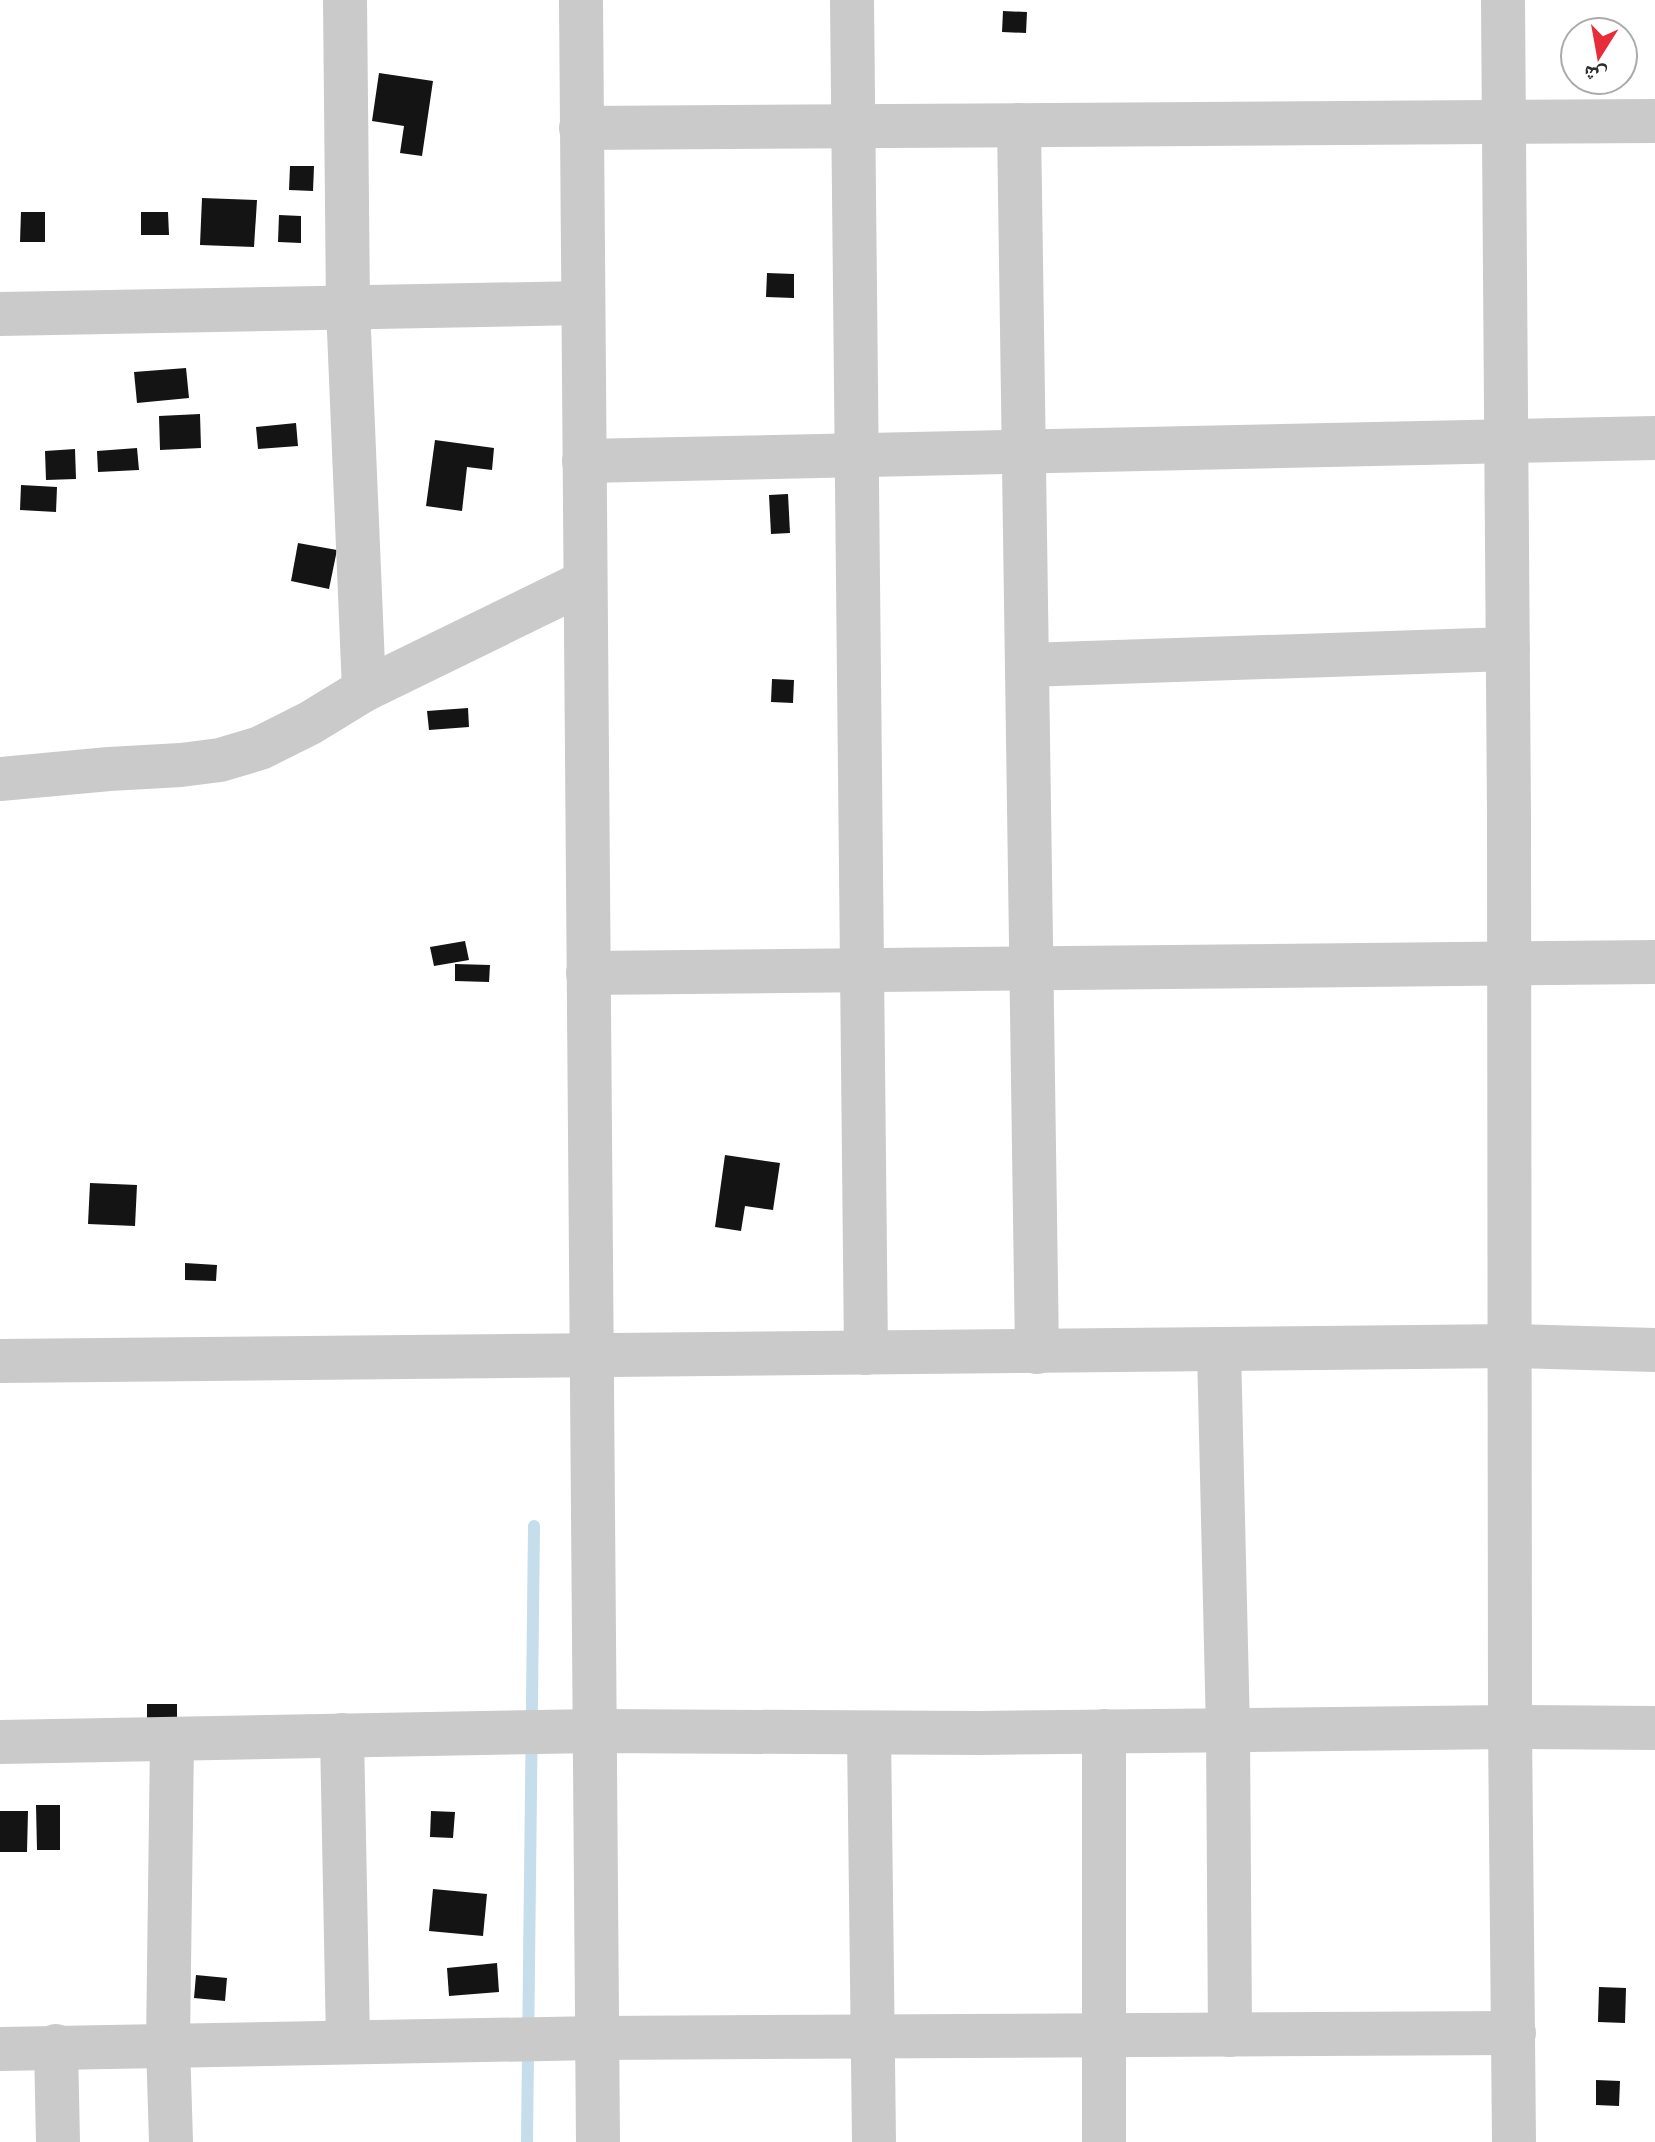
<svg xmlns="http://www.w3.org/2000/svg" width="1655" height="2142" font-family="Mulish,'Noto Naskh Arabic',sans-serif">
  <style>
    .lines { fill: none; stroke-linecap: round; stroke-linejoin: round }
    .stream { stroke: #c6ddeb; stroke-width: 12 }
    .building { fill: #141414 }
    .minor { stroke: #cacaca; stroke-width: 44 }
  </style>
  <rect width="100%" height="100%" fill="#fff"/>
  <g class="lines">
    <path class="stream" d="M 527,2142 L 534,1526"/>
  </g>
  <g class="building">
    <path d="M 1003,11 L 1027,12 L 1026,33 L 1002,32 Z"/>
    <path d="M 379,73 L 433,81 L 422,156 L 400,153 L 404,126 L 372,121 Z"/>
    <path d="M 290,166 L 314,166 L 313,191 L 289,190 Z"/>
    <path d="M 202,198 L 257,200 L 254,247 L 200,245 Z"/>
    <path d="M 21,212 L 45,212 L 45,242 L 20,242 Z"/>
    <path d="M 141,212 L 168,212 L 169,235 L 141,235 Z"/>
    <path d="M 279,215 L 301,216 L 301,243 L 278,242 Z"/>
    <path d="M 767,273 L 794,274 L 794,298 L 766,297 Z"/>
    <path d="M 186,368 L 189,398 L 137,403 L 134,372 Z"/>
    <path d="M 200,414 L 201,448 L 160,450 L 159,416 Z"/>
    <path d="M 296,423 L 298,446 L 258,449 L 256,427 Z"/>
    <path d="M 435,440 L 494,448 L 492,470 L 467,467 L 462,511 L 426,506 Z"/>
    <path d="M 137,448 L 139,470 L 98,472 L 97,451 Z"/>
    <path d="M 75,449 L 76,479 L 46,480 L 45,451 Z"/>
    <path d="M 21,485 L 57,487 L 56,512 L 20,510 Z"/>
    <path d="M 788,494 L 790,533 L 771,534 L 769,495 Z"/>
    <path d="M 298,543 L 337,550 L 329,589 L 291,581 Z"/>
    <path d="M 772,679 L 794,680 L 793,703 L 771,702 Z"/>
    <path d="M 468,708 L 469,727 L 429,730 L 427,711 Z"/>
    <path d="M 465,941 L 469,960 L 434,966 L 430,947 Z"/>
    <path d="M 455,964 L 490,965 L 489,982 L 455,981 Z"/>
    <path d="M 725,1155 L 780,1163 L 773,1210 L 745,1206 L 741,1231 L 715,1227 Z"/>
    <path d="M 90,1183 L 137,1185 L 135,1226 L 88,1224 Z"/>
    <path d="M 185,1263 L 217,1265 L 216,1281 L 185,1280 Z"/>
    <rect x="147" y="1704" width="30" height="14"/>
    <path d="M 36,1805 L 60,1805 L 60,1850 L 37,1850 Z"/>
    <path d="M 0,1811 L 28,1811 L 27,1852 L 0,1852 Z"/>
    <path d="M 431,1811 L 455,1812 L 453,1838 L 430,1837 Z"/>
    <path d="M 433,1889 L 487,1894 L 483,1936 L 429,1931 Z"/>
    <path d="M 497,1963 L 499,1992 L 449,1996 L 447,1968 Z"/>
    <path d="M 196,1975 L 227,1978 L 225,2001 L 194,1998 Z"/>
    <path d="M 1599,1987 L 1626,1988 L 1625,2023 L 1598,2022 Z"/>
    <path d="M 1596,2080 L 1620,2081 L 1619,2106 L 1596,2105 Z"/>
  </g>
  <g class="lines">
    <g class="minor">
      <path d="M 345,0 L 348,307 L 364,690"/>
      <path d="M 581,0 L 598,2142"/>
      <path d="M 852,0 L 866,1353"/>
      <path d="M 1503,0 L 1509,817 L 1510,1727 L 1514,2142"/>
      <path d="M 1019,125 L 1037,1352"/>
      <path d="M 581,128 L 1655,121"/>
      <path d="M 0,314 L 583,303"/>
      <path d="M 584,461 L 1655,438"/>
      <path d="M 1027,665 L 1508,649"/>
      <path d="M 0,779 L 109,769 L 181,765 L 220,760 L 260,748 L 310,723 L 364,690 L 585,582"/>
      <path d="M 588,973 L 1655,962"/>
      <path d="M 1219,1349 L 1228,1730 L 1230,2035"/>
      <path d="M 0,1361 L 1512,1346 L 1655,1350"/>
      <path d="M 1104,1731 L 1104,2142"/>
      <path d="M 869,1733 L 874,2142"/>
      <path d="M 342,1735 L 348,2041"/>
      <path d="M 0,1742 L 595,1731 L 981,1733 L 1510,1727 L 1655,1728"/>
      <path d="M 56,2046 L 58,2142"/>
      <path d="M 0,2049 L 597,2038 L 1514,2033"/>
      <path d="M 171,2142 L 168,2044 L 172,1740"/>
    </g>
  </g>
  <g transform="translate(1599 56) rotate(191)"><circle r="38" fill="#ffffff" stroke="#ababab" stroke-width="2"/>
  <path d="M0-6L14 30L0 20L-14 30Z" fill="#e62e3a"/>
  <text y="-12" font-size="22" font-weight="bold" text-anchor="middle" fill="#2d2d2d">ش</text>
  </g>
</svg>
